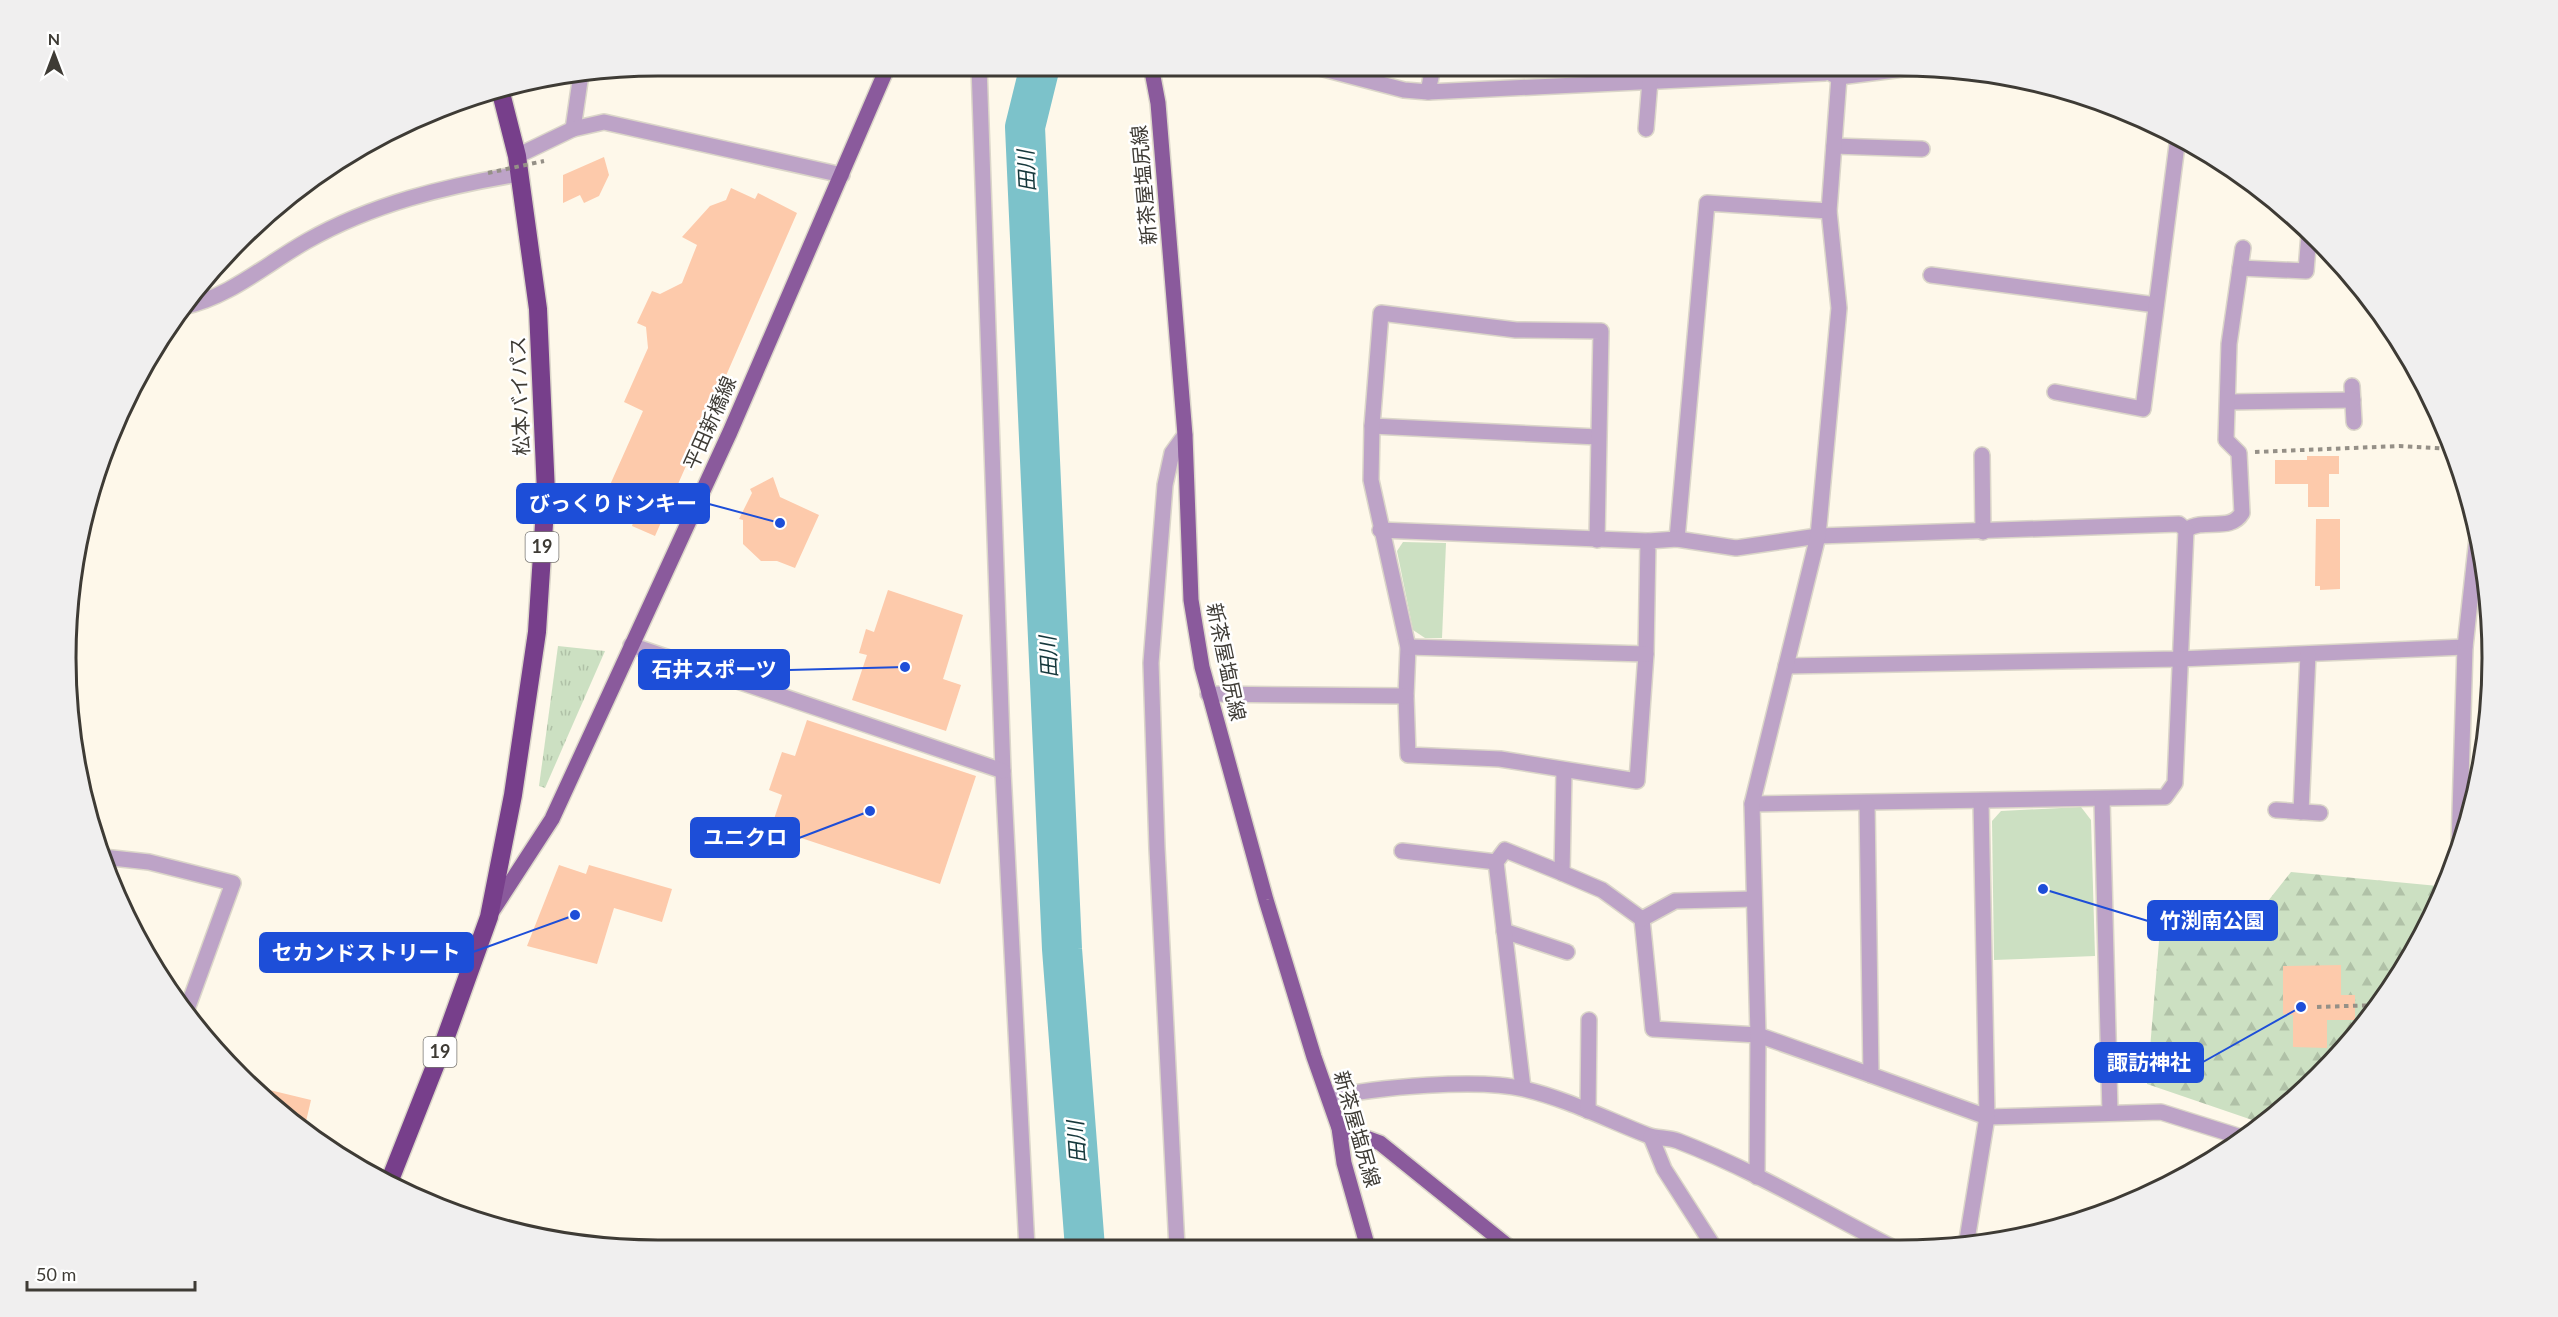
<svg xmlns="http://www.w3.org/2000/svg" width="2558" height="1317" font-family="Lato,'Noto Sans JP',sans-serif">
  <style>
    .grass { fill: url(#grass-tufts) }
    .forest { fill: url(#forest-firs) }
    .park { fill: #cce0c2 }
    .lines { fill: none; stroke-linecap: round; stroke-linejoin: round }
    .river { stroke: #7cc2ca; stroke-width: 40 }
    .building { fill: #fdcaab }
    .minor-casing { stroke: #dbd6c9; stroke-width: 18 }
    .major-casing { stroke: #dbd6c9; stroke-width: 18 }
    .highway-casing { stroke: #dbd6c9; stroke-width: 21 }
    .path { stroke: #959087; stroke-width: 4; stroke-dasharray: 4.5 4.5; stroke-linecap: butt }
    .minor { stroke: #bda3c7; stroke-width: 15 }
    .major { stroke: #8a5a9c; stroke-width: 15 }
    .highway { stroke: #773f8b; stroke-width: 18 }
    .path-bridge { stroke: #959087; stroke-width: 4; stroke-dasharray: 4.5 4.5; stroke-linecap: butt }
    .labels { text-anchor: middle; stroke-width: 5; stroke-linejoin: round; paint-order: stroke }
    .shield { fill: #fff; stroke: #787672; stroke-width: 1.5 }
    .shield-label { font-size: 18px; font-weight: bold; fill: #3e3b35 }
    .street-label { font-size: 20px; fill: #3e3b35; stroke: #fff }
    .water-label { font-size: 21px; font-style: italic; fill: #15383c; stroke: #fff }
    .rim { fill: none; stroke: #3e3b35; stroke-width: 3 }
    .leader { fill: none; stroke: #1d4ed8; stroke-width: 2 }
    .callout-dot { fill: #1d4ed8; stroke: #fff; stroke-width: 2 }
    .callout { fill: #1d4ed8; stroke: #1d4ed8; stroke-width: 2 }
    .callout-label { font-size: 21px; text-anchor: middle; font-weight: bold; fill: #fff }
  </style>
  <defs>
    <pattern id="grass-tufts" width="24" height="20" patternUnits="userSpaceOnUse" patternTransform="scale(1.5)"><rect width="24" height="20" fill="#cce0c2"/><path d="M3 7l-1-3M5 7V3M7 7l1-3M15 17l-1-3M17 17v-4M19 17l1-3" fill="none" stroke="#b0c1a7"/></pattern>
    <pattern id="forest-firs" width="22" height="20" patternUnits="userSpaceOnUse" patternTransform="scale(1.5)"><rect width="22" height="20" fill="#cce0c2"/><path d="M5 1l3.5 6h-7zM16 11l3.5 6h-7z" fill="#b0c1a7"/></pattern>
  </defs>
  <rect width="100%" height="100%" fill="#fef8ea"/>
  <path class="grass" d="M 558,646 L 605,651 L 545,788 L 539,786 Z"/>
  <path class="forest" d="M 2291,872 L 2438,886 L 2439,900 L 2431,920 L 2369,1019 L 2264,1124 L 2147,1084 L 2162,906 L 2268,901 Z"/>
  <g class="park">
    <path d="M 1403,542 L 1446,543 L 1442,638 L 1425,638 L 1413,630 L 1397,551 Z"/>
    <path d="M 2081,807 L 2091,820 L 2095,956 L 1994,960 L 1992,821 L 2001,811 Z"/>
  </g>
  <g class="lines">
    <path class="river" d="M 1040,66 L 1025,127 L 1062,949 L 1085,1248"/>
  </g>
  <g class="building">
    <path d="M 604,157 L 609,175 L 599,196 L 584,203 L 580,195 L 563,203 L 563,175 Z"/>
    <path d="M 731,188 L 755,199 L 758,193 L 797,213 L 718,394 L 683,464 L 686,466 L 655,536 L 632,526 L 634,520 L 601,505 L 643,411 L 624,402 L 648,348 L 646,327 L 637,323 L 652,291 L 660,294 L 682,283 L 697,245 L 682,237 L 710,206 L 726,200 Z"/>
    <path d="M 2307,456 L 2339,456 L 2339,474 L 2329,474 L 2329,507 L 2308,507 L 2308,484 L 2275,484 L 2275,460 L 2307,460 Z"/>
    <path d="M 773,477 L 780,497 L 819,515 L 795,568 L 777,561 L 761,561 L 743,544 L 743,520 L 739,519 L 752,493 L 750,489 Z"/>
    <path d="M 2316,519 L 2340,519 L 2340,589 L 2320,590 L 2320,586 L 2315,586 Z"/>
    <path d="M 888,590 L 963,615 L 943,679 L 961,685 L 946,731 L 852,700 L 867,655 L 859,653 L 866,629 L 874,632 Z"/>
    <path d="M 807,720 L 976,776 L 940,884 L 771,828 L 782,795 L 769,790 L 782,752 L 795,756 Z"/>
    <path d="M 559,865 L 586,874 L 589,865 L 672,889 L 662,922 L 614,908 L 597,964 L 527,946 Z"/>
    <path d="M 2341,965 L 2341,995 L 2355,995 L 2355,1020 L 2327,1020 L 2327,1048 L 2293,1047 L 2293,1015 L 2283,1014 L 2283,966 Z"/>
    <path d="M 249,1085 L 311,1100 L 304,1130 Z"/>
  </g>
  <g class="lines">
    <defs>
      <g id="minor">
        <path d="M 979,66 L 1003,771 L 1027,1249"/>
        <path d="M 1316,67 L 1404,90 L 1428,92 L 1825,73"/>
        <path d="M 1832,74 L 1839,77 L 1920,67"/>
        <path d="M 1428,92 L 1433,67"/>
        <path d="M 573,129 L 581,74"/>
        <path d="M 1646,129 L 1650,81"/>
        <path d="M 1834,146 L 1922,149"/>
        <path d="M 517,156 L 573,129 L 604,122 L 842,175"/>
        <path d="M 2240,268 L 2306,271 L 2309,234"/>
        <path d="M 1931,275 L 2156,305"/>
        <path d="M 183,307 C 230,297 266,264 307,241 C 372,204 446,186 519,174"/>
        <path d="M 2352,386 L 2354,422"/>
        <path d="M 2055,392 L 2143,409 L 2178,137"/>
        <path d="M 2228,402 L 2353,400"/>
        <path d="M 1372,426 L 1598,437"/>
        <path d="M 1982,455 L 1983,532"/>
        <path d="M 1380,530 L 1648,541"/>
        <path d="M 2186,530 C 2205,517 2230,533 2242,513 L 2239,453 L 2226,440 L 2229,344 L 2243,248"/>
        <path d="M 1677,539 L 1707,203 L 1829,211"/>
        <path d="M 1597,540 L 1601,331 L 1516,330 L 1381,313 L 1372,426 L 1371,480 L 1408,647 L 1406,696 L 1408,755 L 1500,759 L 1637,781 L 1646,654 L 1648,541 L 1677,539 L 1736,548 L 1818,536 L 2179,524 L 2186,530 L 2175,783 L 2165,797 L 1752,804"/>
        <path d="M 631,645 L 1003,771"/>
        <path d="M 1408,647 L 1646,654"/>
        <path d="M 1786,666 L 2179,659 L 2465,647"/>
        <path d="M 1208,694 L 1406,696"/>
        <path d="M 1564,771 L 1562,873 L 1602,890 L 1642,919 L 1653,1029 L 1758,1035 L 1871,1075"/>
        <path d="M 2102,800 L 2110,1113"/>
        <path d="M 1867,804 L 1871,1075 L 1987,1117 L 2161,1112 L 2244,1138"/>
        <path d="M 2276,810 L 2320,813"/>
        <path d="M 2301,812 L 2308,654"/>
        <path d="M 2459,847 L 2465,647 L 2477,538"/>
        <path d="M 1402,851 L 1496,862"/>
        <path d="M 103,857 L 149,862 L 233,883 L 186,1012"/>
        <path d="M 1642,919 L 1675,901 L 1754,899"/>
        <path d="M 1504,931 L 1567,952"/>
        <path d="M 1523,1088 L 1496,862 L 1505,850 L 1562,873"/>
        <path d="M 1329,1098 C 1375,1087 1479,1078 1524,1089 C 1567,1099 1606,1119 1647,1135 C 1657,1139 1668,1137 1678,1141 C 1751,1169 1820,1210 1890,1246"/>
        <path d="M 1588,1111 L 1589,1020"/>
        <path d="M 1651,1137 L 1664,1169 L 1714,1247"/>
        <path d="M 1757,1177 L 1758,1035 L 1752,804 L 1818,536 L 1839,308 L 1829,211 L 1839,77"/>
        <path d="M 1966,1246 L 1987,1117 L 1981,801"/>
        <path d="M 1177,1248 L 1157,848 L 1151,663 L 1165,485 L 1172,453 L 1185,435"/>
      </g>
      <g id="major">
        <path d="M 1151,66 L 1158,103 L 1185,435 L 1191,600 L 1202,667 L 1266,900 L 1314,1057 L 1339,1128 L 1344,1163 L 1368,1248"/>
        <path d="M 491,913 L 552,819 L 730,432 L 888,66"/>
        <path d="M 1339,1128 L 1380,1143 L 1509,1247"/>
      </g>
      <path id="highway" d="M 388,1185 L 439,1056 L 489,917 L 513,795 L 537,632 L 546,493 L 538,309 L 517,156 L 500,89"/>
    </defs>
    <use href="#minor" class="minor-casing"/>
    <use href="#major" class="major-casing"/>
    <use href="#highway" class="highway-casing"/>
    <g class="path">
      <path d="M 2255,452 L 2399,446 L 2452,449"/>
      <path d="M 2317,1007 L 2378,1005"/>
    </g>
    <use href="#minor" class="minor"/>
    <use href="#major" class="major"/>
    <use href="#highway" class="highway"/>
    <path class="path-bridge" d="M 488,173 L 544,161"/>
  </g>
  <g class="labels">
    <g class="shield">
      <rect x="525.5" y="532" width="33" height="30" rx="4.5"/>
      <rect x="423.5" y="1037" width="33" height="30" rx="4.5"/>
    </g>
    <g class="shield-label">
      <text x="542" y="553">19</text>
      <text x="440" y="1058">19</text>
    </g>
    <g class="street-label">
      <text transform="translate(1144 185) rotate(-95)" y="7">新茶屋塩尻線</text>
      <text transform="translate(520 396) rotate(-92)" y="7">松本バイパス</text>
      <text transform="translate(710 423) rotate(-66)" y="7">平田新橋線</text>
      <text transform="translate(1226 662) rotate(78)" y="7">新茶屋塩尻線</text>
      <text transform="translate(1357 1129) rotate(74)" y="7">新茶屋塩尻線</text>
    </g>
    <g class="water-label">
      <text transform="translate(1027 171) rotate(-93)" y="7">田川</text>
      <text transform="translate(1049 657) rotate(-93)" y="7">田川</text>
      <text transform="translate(1077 1142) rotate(-94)" y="7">田川</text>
    </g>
  </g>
  <path d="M0 0H2558V1317H0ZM658 76H1900A582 582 0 0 1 2482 658V658A582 582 0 0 1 1900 1240H658A582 582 0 0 1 76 658V658A582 582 0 0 1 658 76Z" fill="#f0efef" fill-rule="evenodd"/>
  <path class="rim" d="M658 76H1900A582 582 0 0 1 2482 658V658A582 582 0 0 1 1900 1240H658A582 582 0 0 1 76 658V658A582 582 0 0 1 658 76Z"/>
  <path class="leader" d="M780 523L709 504M905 667L789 670M870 811L799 838M2043 889L2148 921M575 915L473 952M2301 1007L2203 1062"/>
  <g class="callout-dot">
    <circle cx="780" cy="523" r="6"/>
    <circle cx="905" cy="667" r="6"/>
    <circle cx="870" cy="811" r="6"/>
    <circle cx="2043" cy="889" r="6"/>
    <circle cx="575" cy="915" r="6"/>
    <circle cx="2301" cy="1007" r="6"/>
  </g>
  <g class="callout">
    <rect x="517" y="484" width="192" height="39" rx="6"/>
    <rect x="639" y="650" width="150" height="39" rx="6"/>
    <rect x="691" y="818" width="108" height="39" rx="6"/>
    <rect x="2148" y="901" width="129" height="39" rx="6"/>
    <rect x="260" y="933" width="213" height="39" rx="6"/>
    <rect x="2095" y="1043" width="108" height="39" rx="6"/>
  </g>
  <g class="callout-label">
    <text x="613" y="511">びっくりドンキー</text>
    <text x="714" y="677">石井スポーツ</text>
    <text x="745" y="845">ユニクロ</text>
    <text x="2212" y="928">竹渕南公園</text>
    <text x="366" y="960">セカンドストリート</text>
    <text x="2149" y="1070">諏訪神社</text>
  </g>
  <g transform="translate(54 54)" stroke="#ffffff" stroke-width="4.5" paint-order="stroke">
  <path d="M0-4.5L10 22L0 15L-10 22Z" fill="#3e3b35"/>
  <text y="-9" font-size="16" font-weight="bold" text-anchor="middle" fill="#3e3b35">N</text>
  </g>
  <path d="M27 1281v9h168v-9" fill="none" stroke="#3e3b35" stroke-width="3"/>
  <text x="36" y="1281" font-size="18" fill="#3e3b35" stroke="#ffffff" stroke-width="4.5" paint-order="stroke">50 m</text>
</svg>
